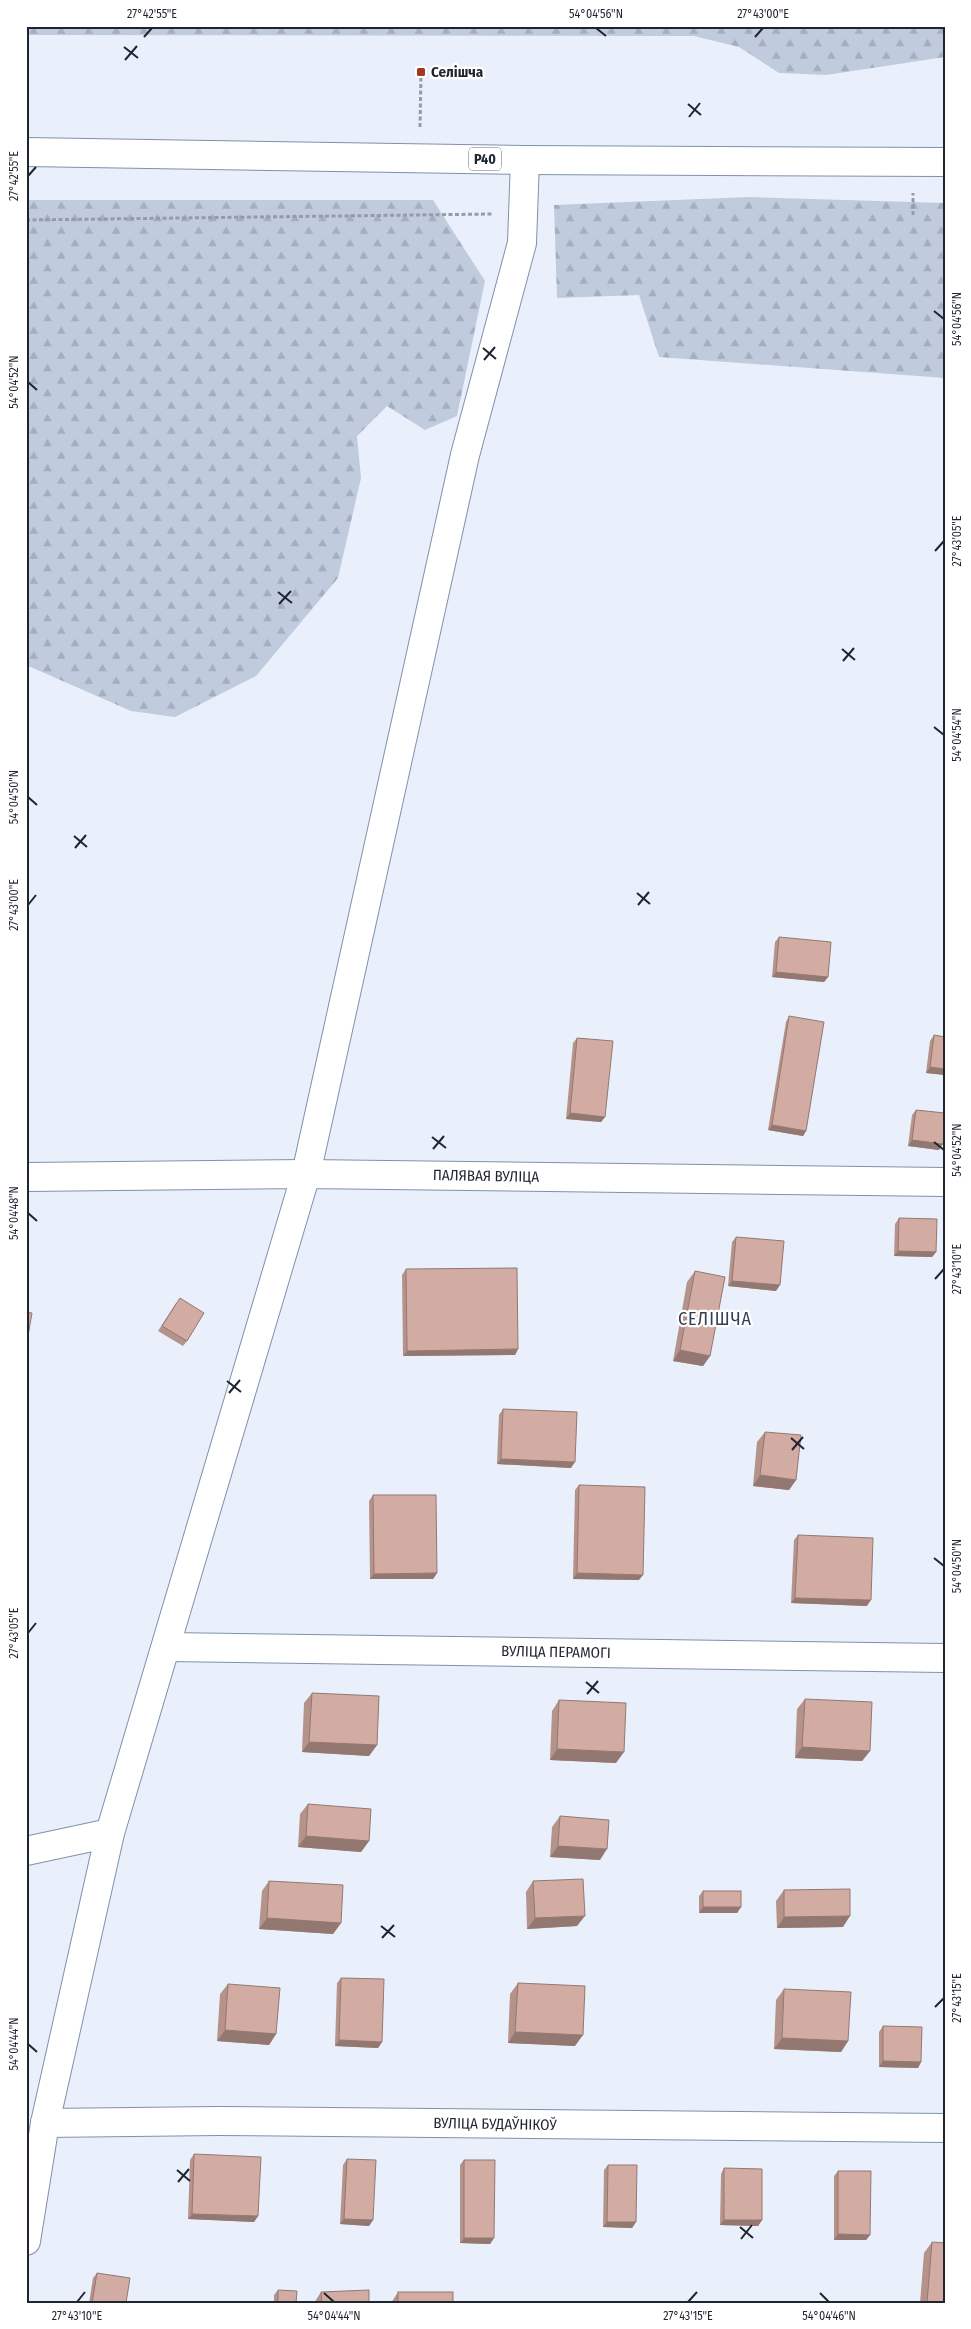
<svg xmlns="http://www.w3.org/2000/svg" width="971" height="2329" font-family="'Fira Sans Condensed',sans-serif">
  <style>
    .forest { fill: url(#forest-firs) }
    .lines { fill: none; stroke-linecap: round; stroke-linejoin: round }
    .minor-casing { stroke: #8090aa; stroke-width: 30 }
    .major-casing { stroke: #8090aa; stroke-width: 30 }
    .path { stroke: #959ca7; stroke-width: 3; stroke-dasharray: 4 2.5; stroke-linecap: butt }
    .minor { stroke: #fff; stroke-width: 28 }
    .major { stroke: #fff; stroke-width: 28 }
    .wall { fill: #b5938b }
    .shaded-wall { fill: #937871 }
    .building { fill: #d2aba2; stroke: #937871 }
    .ticks { fill: none; stroke: #1f252f; stroke-width: 2 }
    .poi-dot { fill: #a0371e; stroke: #fff; stroke-width: 2 }
    .labels { text-anchor: middle; stroke-width: 4.5; stroke-linejoin: round; paint-order: stroke }
    .shield { fill: #fff; stroke: #62666d; stroke-width: 1 }
    .shield-label { font-size: 14px; font-weight: bold; fill: #1f252f }
    .poi-label { font-size: 15px; font-weight: bold; fill: #1f252f; stroke: #fff; text-anchor: start }
    .street-label { font-size: 15px; fill: #1f252f; stroke: #fff }
    .quarter-label { font-size: 18px; letter-spacing: 1px; fill: #324056; stroke: #fff }
    .neatline { fill: none; stroke: #1f252f; stroke-width: 2 }
    .ticks-label { font-size: 12px; text-anchor: middle; fill: #1f252f }
  </style>
  <defs>
    <pattern id="forest-firs" width="22" height="20" patternUnits="userSpaceOnUse" patternTransform="scale(1.25)"><rect width="22" height="20" fill="#c0cbde"/><path d="M5 1l3.5 6h-7zM16 11l3.5 6h-7z" fill="#a5aebf"/></pattern>
  </defs>
  <rect width="100%" height="100%" fill="#e9f0fc"/>
  <g class="forest">
    <path d="M 26,26 L 945,26 L 945,57 L 826,75 L 779,73 L 739,47 L 694,36 L 26,35 Z"/>
    <path d="M 749,197 L 945,203 L 945,378 L 659,357 L 639,295 L 557,298 L 554,205 Z"/>
    <path d="M 26,200 L 433,200 L 485,281 L 457,416 L 425,430 L 387,406 L 357,436 L 361,478 L 338,578 L 256,676 L 175,717 L 131,711 L 26,665 Z"/>
  </g>
  <g class="lines">
    <defs>
      <g id="minor">
        <path d="M 26,1177 L 306,1174 L 945,1182"/>
        <path d="M 167,1647 L 945,1658"/>
        <path d="M 26,1851 L 110,1833"/>
        <path d="M 45,2123 L 218,2121 L 945,2128"/>
        <path d="M 26,2241 L 45,2123 L 110,1833 L 306,1174 L 465,455 L 522,243 L 525,160"/>
      </g>
      <path id="major" d="M 26,152 L 525,160 L 945,162"/>
    </defs>
    <use href="#minor" class="minor-casing"/>
    <use href="#major" class="major-casing"/>
    <g class="path">
      <path d="M 420,127 L 421,72"/>
      <path d="M 913,215 L 913,193"/>
      <path d="M 26,220 L 492,214"/>
    </g>
    <use href="#minor" class="minor"/>
    <use href="#major" class="major"/>
  </g>
  <g class="wall">
    <path d="M 779,937 L 828,977 L 824,982 L 772,977 L 775,942 Z"/>
    <path d="M 789,1016 L 806,1131 L 803,1136 L 768,1130 L 786,1022 Z"/>
    <path d="M 934,1035 L 945,1075 L 926,1073 L 930,1041 Z"/>
    <path d="M 577,1038 L 605,1117 L 601,1122 L 566,1119 L 573,1043 Z"/>
    <path d="M 916,1110 L 939,1150 L 908,1146 L 912,1115 Z"/>
    <path d="M 899,1218 L 936,1252 L 932,1257 L 894,1256 L 895,1224 Z"/>
    <path d="M 736,1237 L 776,1291 L 728,1286 L 732,1242 Z"/>
    <path d="M 406,1269 L 518,1349 L 515,1355 L 403,1356 L 402,1275 Z"/>
    <path d="M 695,1271 L 710,1356 L 703,1366 L 673,1361 L 687,1282 Z"/>
    <path d="M 176,1303 L 187,1341 L 183,1346 L 158,1331 Z"/>
    <path d="M 945,1359 L 945,1384 L 944,1384 Z"/>
    <path d="M 503,1409 L 571,1468 L 497,1464 L 499,1415 Z"/>
    <path d="M 765,1432 L 796,1480 L 789,1490 L 753,1486 L 757,1442 Z"/>
    <path d="M 579,1485 L 639,1580 L 573,1579 L 575,1490 Z"/>
    <path d="M 373,1495 L 437,1573 L 433,1579 L 370,1579 L 369,1501 Z"/>
    <path d="M 798,1535 L 867,1606 L 791,1603 L 794,1540 Z"/>
    <path d="M 312,1693 L 377,1745 L 369,1756 L 302,1752 L 304,1703 Z"/>
    <path d="M 805,1699 L 870,1751 L 862,1761 L 795,1758 L 797,1709 Z"/>
    <path d="M 559,1700 L 616,1763 L 550,1760 L 552,1711 Z"/>
    <path d="M 308,1804 L 369,1841 L 361,1852 L 298,1847 L 300,1814 Z"/>
    <path d="M 560,1816 L 600,1860 L 550,1857 L 552,1827 Z"/>
    <path d="M 269,1881 L 341,1923 L 333,1934 L 259,1929 L 262,1891 Z"/>
    <path d="M 533,1881 L 577,1926 L 527,1929 L 526,1892 Z"/>
    <path d="M 784,1890 L 843,1927 L 777,1928 L 776,1901 Z"/>
    <path d="M 703,1891 L 741,1907 L 737,1913 L 699,1913 L 699,1896 Z"/>
    <path d="M 945,1901 L 945,1926 L 944,1926 L 944,1902 Z"/>
    <path d="M 341,1978 L 382,2042 L 378,2048 L 335,2046 L 337,1983 Z"/>
    <path d="M 518,1983 L 575,2046 L 508,2043 L 510,1994 Z"/>
    <path d="M 228,1984 L 276,2034 L 269,2045 L 217,2041 L 220,1994 Z"/>
    <path d="M 784,1989 L 848,2041 L 841,2052 L 774,2049 L 776,2000 Z"/>
    <path d="M 883,2026 L 921,2062 L 918,2068 L 879,2067 L 879,2032 Z"/>
    <path d="M 194,2154 L 258,2216 L 254,2222 L 188,2219 L 190,2160 Z"/>
    <path d="M 347,2159 L 373,2220 L 369,2226 L 340,2224 L 343,2165 Z"/>
    <path d="M 464,2160 L 494,2238 L 490,2244 L 460,2243 L 460,2165 Z"/>
    <path d="M 608,2165 L 636,2222 L 632,2228 L 603,2227 L 604,2170 Z"/>
    <path d="M 724,2168 L 762,2220 L 758,2226 L 720,2225 L 721,2174 Z"/>
    <path d="M 838,2171 L 870,2235 L 866,2240 L 834,2240 L 834,2176 Z"/>
    <path d="M 932,2242 L 945,2303 L 920,2303 L 924,2253 Z"/>
    <path d="M 97,2273 L 126,2303 L 89,2303 L 93,2278 Z"/>
    <path d="M 278,2290 L 296,2303 L 274,2303 L 274,2295 Z"/>
    <path d="M 321,2292 L 369,2303 L 314,2303 Z"/>
    <path d="M 398,2292 L 398,2303 L 391,2303 Z"/>
  </g>
  <g class="shaded-wall">
    <path d="M 776,972 L 828,977 L 824,982 L 772,977 Z"/>
    <path d="M 930,1067 L 945,1069 L 945,1075 L 926,1073 Z"/>
    <path d="M 570,1113 L 605,1117 L 601,1122 L 566,1119 Z"/>
    <path d="M 772,1125 L 806,1131 L 803,1136 L 768,1130 Z"/>
    <path d="M 912,1140 L 943,1144 L 939,1150 L 908,1146 Z"/>
    <path d="M 898,1251 L 936,1252 L 932,1257 L 894,1256 Z"/>
    <path d="M 732,1281 L 780,1285 L 776,1291 L 728,1286 Z"/>
    <path d="M 518,1349 L 515,1355 L 403,1356 L 407,1351 Z"/>
    <path d="M 680,1350 L 710,1356 L 703,1366 L 673,1361 Z"/>
    <path d="M 501,1459 L 575,1462 L 571,1468 L 497,1464 Z"/>
    <path d="M 760,1475 L 796,1480 L 789,1490 L 753,1486 Z"/>
    <path d="M 437,1573 L 433,1579 L 370,1579 L 374,1574 Z"/>
    <path d="M 577,1573 L 643,1575 L 639,1580 L 573,1579 Z"/>
    <path d="M 795,1598 L 871,1600 L 867,1606 L 791,1603 Z"/>
    <path d="M 309,1742 L 377,1745 L 369,1756 L 302,1752 Z"/>
    <path d="M 802,1747 L 870,1751 L 862,1761 L 795,1758 Z"/>
    <path d="M 557,1749 L 624,1752 L 616,1763 L 550,1760 Z"/>
    <path d="M 306,1836 L 369,1841 L 361,1852 L 298,1847 Z"/>
    <path d="M 558,1846 L 607,1849 L 600,1860 L 550,1857 Z"/>
    <path d="M 703,1907 L 741,1907 L 737,1913 L 699,1913 Z"/>
    <path d="M 585,1916 L 577,1926 L 527,1929 L 535,1918 Z"/>
    <path d="M 850,1916 L 843,1927 L 777,1928 L 784,1917 Z"/>
    <path d="M 267,1918 L 341,1923 L 333,1934 L 259,1929 Z"/>
    <path d="M 225,2030 L 276,2034 L 269,2045 L 217,2041 Z"/>
    <path d="M 515,2032 L 583,2035 L 575,2046 L 508,2043 Z"/>
    <path d="M 782,2038 L 848,2041 L 841,2052 L 774,2049 Z"/>
    <path d="M 339,2040 L 382,2042 L 378,2048 L 335,2046 Z"/>
    <path d="M 883,2061 L 921,2062 L 918,2068 L 879,2067 Z"/>
    <path d="M 192,2214 L 258,2216 L 254,2222 L 188,2219 Z"/>
    <path d="M 344,2219 L 373,2220 L 369,2226 L 340,2224 Z"/>
    <path d="M 724,2220 L 762,2220 L 758,2226 L 720,2225 Z"/>
    <path d="M 607,2222 L 636,2222 L 632,2228 L 603,2227 Z"/>
    <path d="M 838,2234 L 870,2235 L 866,2240 L 834,2240 Z"/>
    <path d="M 464,2238 L 494,2238 L 490,2244 L 460,2243 Z"/>
  </g>
  <g class="building">
    <path d="M 779,937 L 831,942 L 828,977 L 776,972 Z"/>
    <path d="M 789,1016 L 824,1022 L 806,1131 L 772,1125 Z"/>
    <path d="M 934,1035 L 945,1037 L 945,1069 L 930,1067 Z"/>
    <path d="M 577,1038 L 613,1041 L 605,1117 L 570,1113 Z"/>
    <path d="M 916,1110 L 945,1113 L 945,1130 L 943,1144 L 912,1140 Z"/>
    <path d="M 899,1218 L 937,1219 L 936,1252 L 898,1251 Z"/>
    <path d="M 736,1237 L 784,1241 L 780,1285 L 732,1281 Z"/>
    <path d="M 517,1268 L 518,1349 L 407,1351 L 406,1269 Z"/>
    <path d="M 695,1271 L 725,1277 L 710,1356 L 680,1350 Z"/>
    <path d="M 180,1298 L 204,1313 L 187,1341 L 162,1326 Z"/>
    <path d="M 26,1312 L 32,1313 L 28,1336 L 26,1336 Z"/>
    <path d="M 503,1409 L 577,1412 L 575,1462 L 501,1459 Z"/>
    <path d="M 765,1432 L 801,1435 L 796,1480 L 760,1475 Z"/>
    <path d="M 579,1485 L 645,1487 L 643,1575 L 577,1573 Z"/>
    <path d="M 373,1495 L 436,1495 L 437,1573 L 374,1574 Z"/>
    <path d="M 798,1535 L 873,1538 L 871,1600 L 795,1598 Z"/>
    <path d="M 312,1693 L 379,1696 L 377,1745 L 309,1742 Z"/>
    <path d="M 805,1699 L 872,1702 L 870,1751 L 802,1747 Z"/>
    <path d="M 559,1700 L 626,1703 L 624,1752 L 557,1749 Z"/>
    <path d="M 308,1804 L 371,1809 L 369,1841 L 306,1836 Z"/>
    <path d="M 560,1816 L 609,1820 L 607,1849 L 558,1846 Z"/>
    <path d="M 583,1879 L 585,1916 L 535,1918 L 533,1881 Z"/>
    <path d="M 269,1881 L 343,1885 L 341,1923 L 267,1918 Z"/>
    <path d="M 850,1889 L 850,1916 L 784,1917 L 784,1890 Z"/>
    <rect x="703" y="1891" width="38" height="16"/>
    <path d="M 341,1978 L 384,1979 L 382,2042 L 339,2040 Z"/>
    <path d="M 518,1983 L 585,1986 L 583,2035 L 515,2032 Z"/>
    <path d="M 228,1984 L 280,1988 L 276,2034 L 225,2030 Z"/>
    <path d="M 784,1989 L 851,1992 L 848,2041 L 782,2038 Z"/>
    <path d="M 883,2026 L 922,2027 L 921,2062 L 883,2061 Z"/>
    <path d="M 194,2154 L 261,2157 L 258,2216 L 192,2214 Z"/>
    <path d="M 347,2159 L 376,2160 L 373,2220 L 344,2219 Z"/>
    <path d="M 464,2160 L 495,2160 L 494,2238 L 464,2238 Z"/>
    <path d="M 608,2165 L 637,2165 L 636,2222 L 607,2222 Z"/>
    <path d="M 724,2168 L 762,2169 L 762,2220 L 724,2220 Z"/>
    <path d="M 838,2171 L 871,2171 L 870,2235 L 838,2234 Z"/>
    <path d="M 932,2242 L 945,2243 L 945,2303 L 927,2303 Z"/>
    <path d="M 97,2273 L 130,2278 L 126,2303 L 92,2303 Z"/>
    <path d="M 278,2290 L 297,2291 L 296,2303 L 278,2303 Z"/>
    <path d="M 369,2290 L 369,2303 L 322,2303 L 321,2292 Z"/>
    <rect x="398" y="2292" width="55" height="11"/>
  </g>
  <path class="ticks" d="M 596,28 L 606,36M 144,37 L 152,28M 755,37 L 763,28M 124,47 L 138,58M 125,60 L 137,46M 688,104 L 701,115M 689,117 L 700,103M 28,176 L 36,167M 934,311 L 944,319M 483,348 L 496,359M 484,360 L 495,347M 28,382 L 37,390M 935,551 L 944,541M 278,592 L 292,603M 279,604 L 291,591M 842,649 L 855,660M 843,661 L 854,648M 934,727 L 944,735M 28,797 L 37,805M 74,836 L 87,847M 75,848 L 86,835M 637,893 L 650,904M 28,905 L 36,895M 638,905 L 649,892M 432,1137 L 446,1148M 934,1142 L 944,1150M 433,1149 L 444,1136M 28,1213 L 37,1221M 935,1279 L 944,1269M 227,1381 L 241,1392M 229,1393 L 240,1380M 791,1438 L 804,1449M 792,1450 L 803,1437M 934,1558 L 944,1566M 28,1633 L 36,1623M 586,1682 L 599,1693M 587,1694 L 598,1681M 381,1926 L 395,1937M 382,1938 L 394,1925M 935,2007 L 944,1998M 28,2044 L 37,2052M 177,2170 L 190,2181M 178,2182 L 189,2169M 740,2227 L 753,2238M 741,2239 L 752,2225M 324,2293 L 334,2302M 820,2293 L 829,2302M 77,2302 L 85,2292M 688,2302 L 697,2292"/>
  <rect class="poi-dot" x="416" y="67" width="10" height="10" rx="2.5"/>
  <g class="labels">
    <rect class="shield" x="469" y="147.5" width="32" height="23" rx="4"/>
    <g class="shield-label">
      <text x="485" y="164">Р40</text>
    </g>
    <g class="poi-label">
      <text x="431" y="77">Селішча</text>
    </g>
    <g class="street-label">
      <text transform="translate(486 1176) rotate(1)" y="5">ПАЛЯВАЯ ВУЛІЦА</text>
      <text transform="translate(556 1652) rotate(1)" y="5">ВУЛІЦА ПЕРАМОГІ</text>
      <text transform="translate(495 2124) rotate(1)" y="5">ВУЛІЦА БУДАЎНІКОЎ</text>
    </g>
    <g class="quarter-label">
      <text x="715" y="1325">СЕЛІШЧА</text>
    </g>
  </g>
  <rect width="971" height="2329" fill="none" stroke="#ffffff" stroke-width="55"/>
  <rect x="28" y="28" width="916" height="2274" class="neatline"/>
  <g class="ticks-label">
    <text x="152" y="18">27°42'55"E</text>
    <text x="596" y="18">54°04'56"N</text>
    <text x="763" y="18">27°43'00"E</text>
    <text transform="translate(14 176) rotate(-90)" y="4">27°42'55"E</text>
    <text transform="translate(957 319) rotate(-90)" y="4">54°04'56"N</text>
    <text transform="translate(14 382) rotate(-90)" y="4">54°04'52"N</text>
    <text transform="translate(957 541) rotate(-90)" y="4">27°43'05"E</text>
    <text transform="translate(957 735) rotate(-90)" y="4">54°04'54"N</text>
    <text transform="translate(14 797) rotate(-90)" y="4">54°04'50"N</text>
    <text transform="translate(14 905) rotate(-90)" y="4">27°43'00"E</text>
    <text transform="translate(957 1150) rotate(-90)" y="4">54°04'52"N</text>
    <text transform="translate(14 1213) rotate(-90)" y="4">54°04'48"N</text>
    <text transform="translate(957 1269) rotate(-90)" y="4">27°43'10"E</text>
    <text transform="translate(957 1566) rotate(-90)" y="4">54°04'50"N</text>
    <text transform="translate(14 1633) rotate(-90)" y="4">27°43'05"E</text>
    <text transform="translate(957 1998) rotate(-90)" y="4">27°43'15"E</text>
    <text transform="translate(14 2044) rotate(-90)" y="4">54°04'44"N</text>
    <text x="77" y="2320">27°43'10"E</text>
    <text x="334" y="2320">54°04'44"N</text>
    <text x="688" y="2320">27°43'15"E</text>
    <text x="829" y="2320">54°04'46"N</text>
  </g>
</svg>
